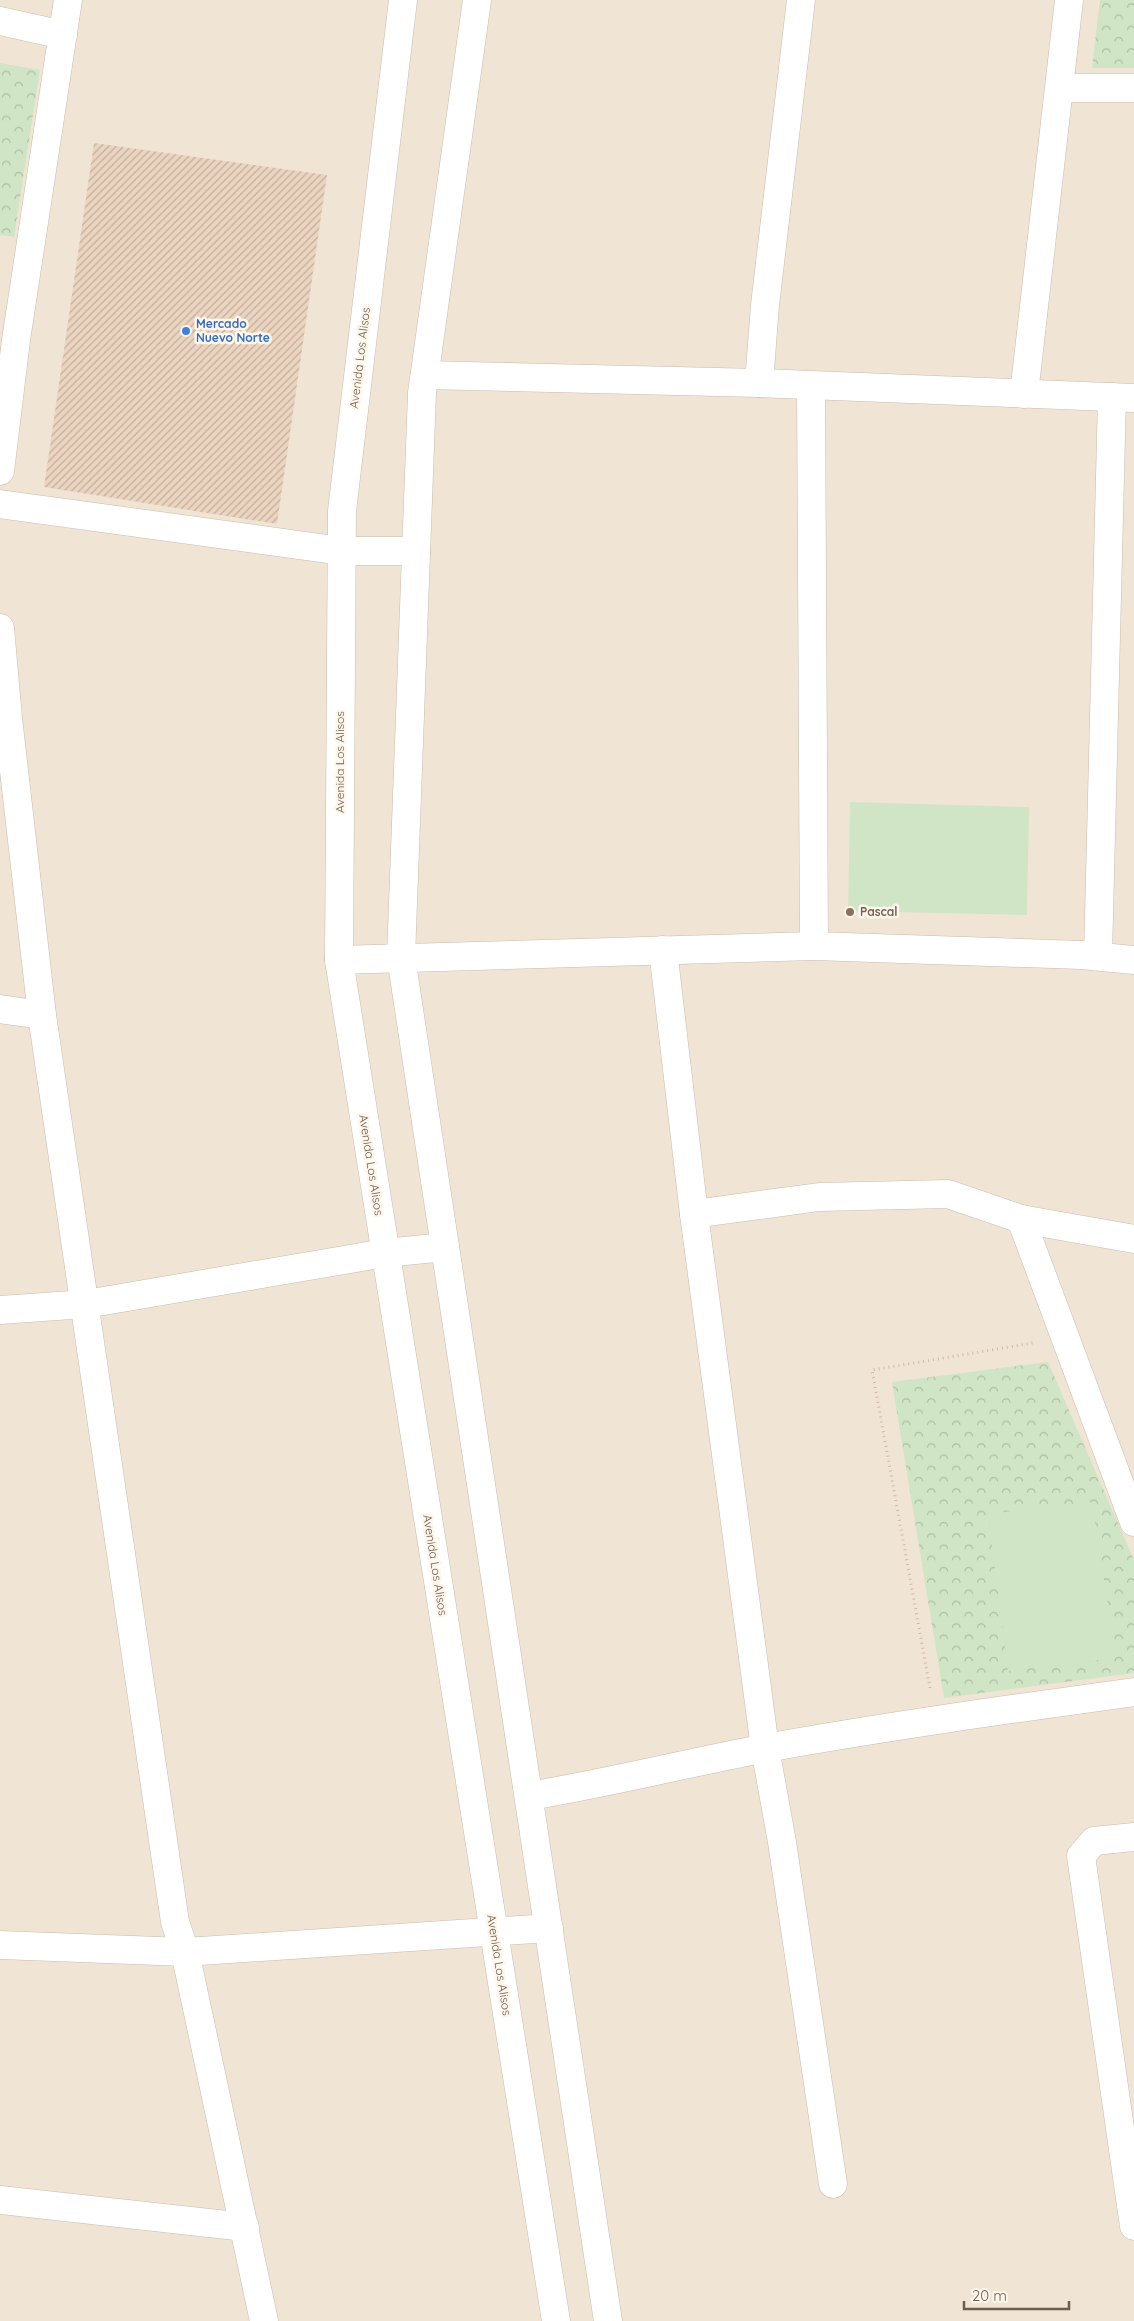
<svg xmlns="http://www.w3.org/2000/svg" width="1134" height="2321" font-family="Quicksand,sans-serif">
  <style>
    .residential { fill: #f0e5d5 }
    .park { fill: url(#park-crowns) }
    .garden { fill: #d0e5c6 }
    .building { fill: url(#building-hatch) }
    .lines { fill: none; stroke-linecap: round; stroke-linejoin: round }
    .minor-casing { stroke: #c9bbad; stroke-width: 29 }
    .path { stroke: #d0b8a4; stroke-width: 3; stroke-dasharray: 1 4; stroke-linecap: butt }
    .minor { stroke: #fff; stroke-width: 28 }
    .shop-dot { fill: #3f7fe0; stroke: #fdf7eb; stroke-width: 2 }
    .education-dot { fill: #8d6e63; stroke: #fdf7eb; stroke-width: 2 }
    .labels { text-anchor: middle; stroke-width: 5; stroke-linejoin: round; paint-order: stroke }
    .shop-label { font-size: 12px; font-weight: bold; fill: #366cbe; stroke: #fdf7eb; text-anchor: start }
    .street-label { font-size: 12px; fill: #6f5c4e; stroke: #fdf7eb }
    .education-label { font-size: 12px; font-weight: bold; fill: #785e54; stroke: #fdf7eb; text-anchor: start }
  </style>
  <defs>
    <pattern id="park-crowns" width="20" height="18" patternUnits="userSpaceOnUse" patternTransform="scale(1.25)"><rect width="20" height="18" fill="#d0e5c6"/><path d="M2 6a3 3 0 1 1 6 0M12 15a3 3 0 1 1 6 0" fill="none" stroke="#adbda3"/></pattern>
    <pattern id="building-hatch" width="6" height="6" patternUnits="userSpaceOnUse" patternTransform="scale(1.25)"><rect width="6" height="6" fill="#ebd4c0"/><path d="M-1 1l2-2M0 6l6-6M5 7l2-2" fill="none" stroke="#c3af9e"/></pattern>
  </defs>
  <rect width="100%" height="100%" fill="#f9f3e5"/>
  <rect class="residential" x="0" y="0" width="1134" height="2321"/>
  <g class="park">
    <path d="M 1100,0 L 1134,0 L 1134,68 L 1092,68 Z"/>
    <path d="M 0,63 L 40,70 L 14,237 L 0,235 Z"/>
    <path d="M 1048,1362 L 1134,1560 L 1134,1673 L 944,1698 L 892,1382 Z"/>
  </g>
  <g class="garden">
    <path d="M 850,802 L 1029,807 L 1027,915 L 848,911 Z"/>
    <path d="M 1092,1502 L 1116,1658 L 1008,1671 L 988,1514 Z"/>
  </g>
  <path class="building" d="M 94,143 L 327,175 L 277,524 L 44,487 Z"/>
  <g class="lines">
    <defs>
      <g id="minor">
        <path d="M 403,0 L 342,511 L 339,960 L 556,2321"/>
        <path d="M 477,0 L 422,393 L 401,957 L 608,2321"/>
        <path d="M 0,21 L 63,35"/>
        <path d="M 1060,88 L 1134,88"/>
        <path d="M 425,375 L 759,383 L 1134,398"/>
        <path d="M 759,383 L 765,305 L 801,0"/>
        <path d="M 811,386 L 814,946"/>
        <path d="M 1024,394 L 1069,0"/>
        <path d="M 0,471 L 16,340 L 68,0"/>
        <path d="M 0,504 L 342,551 L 416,551"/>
        <path d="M 0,628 L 8,718 L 42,1015 L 175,1922 L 185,1952 L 264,2321"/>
        <path d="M 663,950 L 694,1214 L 765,1748 L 782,1842 L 833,2184"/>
        <path d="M 1098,956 L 1112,397"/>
        <path d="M 339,960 L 814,946 L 1081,955 L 1134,960"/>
        <path d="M 0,1009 L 42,1015"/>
        <path d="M 694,1214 L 819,1197 L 948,1194 L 1021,1219 L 1134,1239"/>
        <path d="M 1021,1219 L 1134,1522"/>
        <path d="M 0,1310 L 86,1304 L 385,1253 L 445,1247"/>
        <path d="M 529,1796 C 608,1783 687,1763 766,1748 C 888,1726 1011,1709 1134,1692"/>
        <path d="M 1134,1837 L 1094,1841 L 1081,1856 L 1134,2226"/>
        <path d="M 0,1945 L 185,1952 L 549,1928"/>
        <path d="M 0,2200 L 245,2227"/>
      </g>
    </defs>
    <use href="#minor" class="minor-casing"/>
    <path class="path" d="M 930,1688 L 872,1370 L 1033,1343"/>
    <use href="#minor" class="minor"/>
  </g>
  <circle class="shop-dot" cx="186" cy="331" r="5"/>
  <circle class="education-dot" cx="850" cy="912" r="5"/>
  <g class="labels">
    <g class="shop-label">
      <text x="196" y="328">Mercado<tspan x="196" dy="14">Nuevo Norte</tspan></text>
    </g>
    <g class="street-label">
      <text transform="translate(360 358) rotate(-83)" y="4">Avenida Los Alisos</text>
      <text transform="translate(340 762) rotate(-90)" y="4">Avenida Los Alisos</text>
      <text transform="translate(371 1165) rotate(81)" y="4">Avenida Los Alisos</text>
      <text transform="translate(435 1565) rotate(81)" y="4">Avenida Los Alisos</text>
      <text transform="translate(499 1965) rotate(81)" y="4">Avenida Los Alisos</text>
    </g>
    <g class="education-label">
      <text x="860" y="916">Pascal</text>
    </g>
  </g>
  <path d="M964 2301v8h105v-8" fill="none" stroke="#6f5c4e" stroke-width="2.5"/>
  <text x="972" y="2301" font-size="15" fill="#6f5c4e" stroke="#fdf7eb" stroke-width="4" paint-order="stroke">20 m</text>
</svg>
